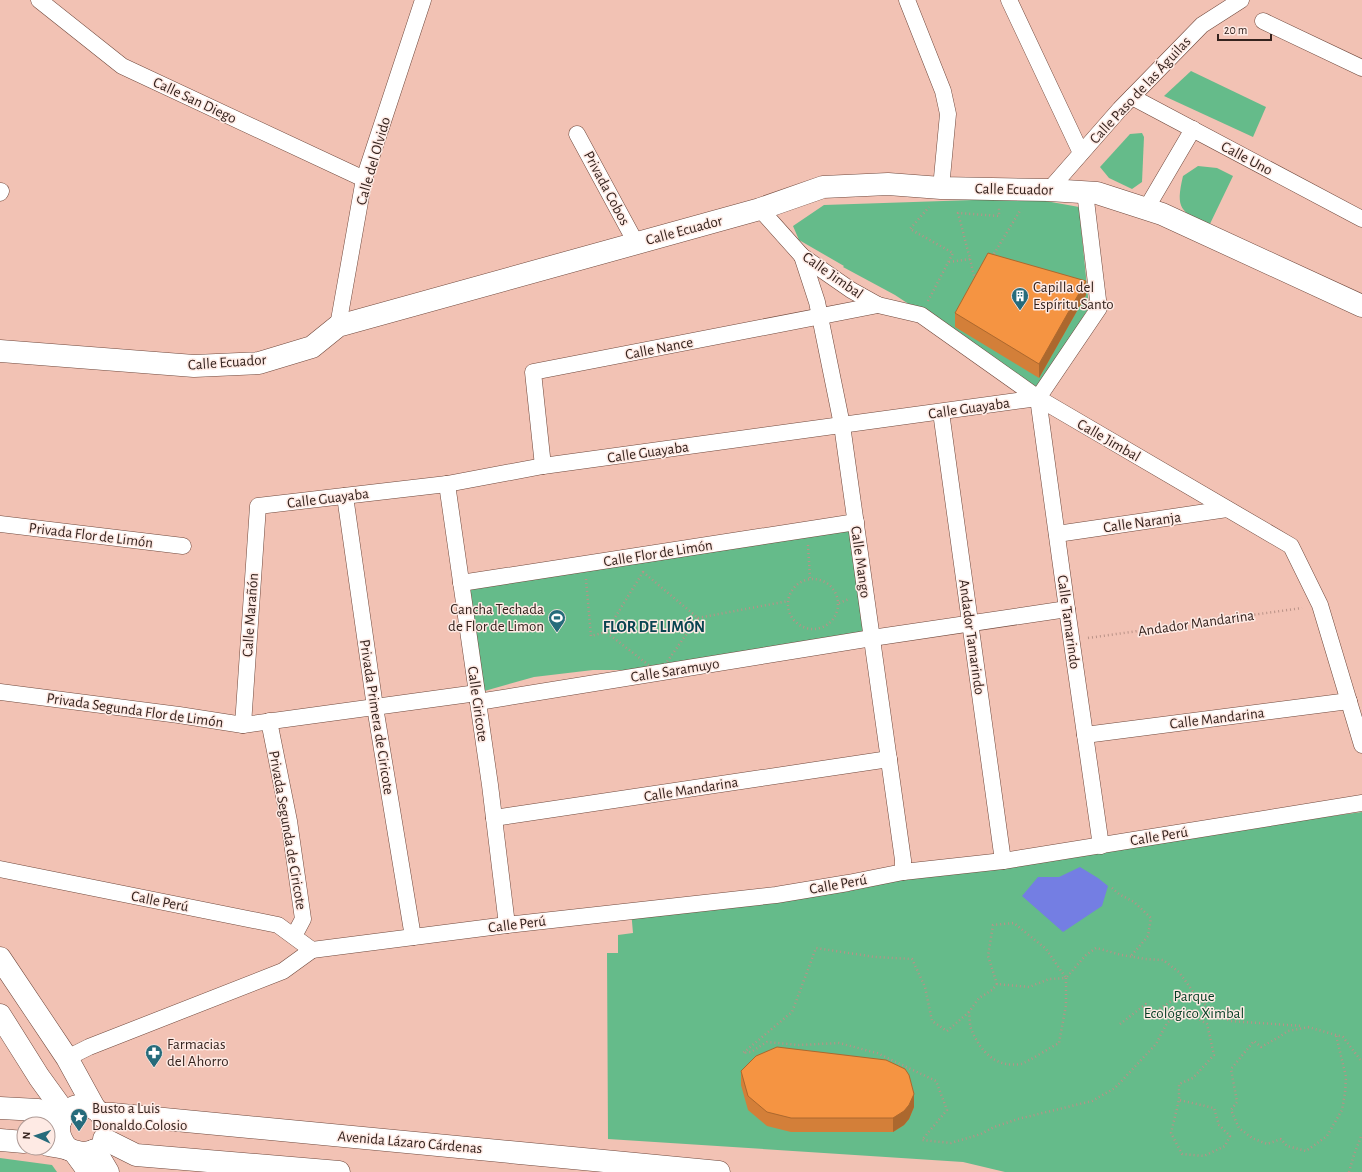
<svg xmlns="http://www.w3.org/2000/svg" width="1362" height="1172" font-family="'Alegreya Sans',sans-serif">
  <style>
    .green { fill: #65bb8a }
    .water { fill: #747ee3 }
    .lines { fill: none; stroke-linecap: round; stroke-linejoin: round }
    .street-casing { stroke: #70483c; stroke-width: 17 }
    .secondary-casing { stroke: #70483c; stroke-width: 23 }
    .primary-casing { stroke: #70483c; stroke-width: 23 }
    .path { stroke: #b99287; stroke-width: 2.5; stroke-dasharray: 1 3; stroke-linecap: butt }
    .street { stroke: #fff; stroke-width: 16 }
    .secondary { stroke: #fff; stroke-width: 22 }
    .primary { stroke: #fff; stroke-width: 22 }
    .wall { fill: #d37f39 }
    .shaded-wall { fill: #ac682e }
    .building { fill: #f59442; stroke: #ac682e }
    .labels { text-anchor: middle; stroke-width: 3; stroke-linejoin: round; paint-order: stroke }
    .street-label { font-size: 15px; fill: #35231e; stroke: #feeae4 }
    .poi-label { font-size: 15px; fill: #35231e; stroke: #feeae4; text-anchor: start }
    .park-label { font-size: 15px; fill: #043d23; stroke: #feeae4 }
    .neighbourhood-label { font-size: 16px; font-weight: bold; fill: #094451; stroke: #feeae4 }
  </style>
  <rect width="100%" height="100%" fill="#f2c2b4"/>
  <g class="green">
    <path d="M 1191,71 L 1266,107 L 1253,137 L 1164,96 Z"/>
    <path d="M 1142,133 L 1144,137 L 1142,182 L 1132,189 L 1109,178 L 1100,167 L 1130,134 Z"/>
    <path d="M 1198,166 L 1217,168 L 1233,176 L 1208,228 C 1181,210 1175,210 1183,176 Z"/>
    <path d="M 1029,198 L 1079,207 L 1089,307 L 1037,394 L 948,330 L 895,295 L 843,267 L 844,266 L 799,240 L 793,226 L 824,205 Z"/>
    <path d="M 854,525 L 869,635 L 665,670 L 593,670 L 534,677 L 481,692 L 464,587 Z"/>
    <path d="M 1362,812 L 1362,1172 L 1005,1172 L 963,1162 L 608,1139 L 607,953 L 618,953 L 618,935 L 633,933 L 631,910 Z"/>
    <path d="M 0,1158 L 52,1165 L 57,1172 L 0,1172 Z"/>
  </g>
  <path class="water" d="M 1080,867 L 1098,878 L 1108,886 L 1102,906 L 1063,932 L 1022,896 L 1038,877 L 1059,877 Z"/>
  <g class="lines">
    <defs>
      <g id="street">
        <path d="M 39,0 L 122,66 L 364,179"/>
        <path d="M 907,0 L 943,91 L 948,114 L 941,188"/>
        <path d="M 1009,0 L 1081,153"/>
        <path d="M 1263,21 L 1362,68"/>
        <path d="M 1132,97 L 1362,219"/>
        <path d="M 577,134 L 636,243"/>
        <path d="M 1049,190 L 1120,109 L 1202,25 L 1241,0"/>
        <path d="M 0,193 L 1,191"/>
        <path d="M 760,209 L 802,256 L 851,290 L 878,305 L 921,315 L 1038,398 L 1291,546 L 1320,605 L 1362,745"/>
        <path d="M 1146,209 L 1193,129"/>
        <path d="M 802,256 L 817,302 L 842,425 L 903,860 L 903,872"/>
        <path d="M 338,326 L 364,179 L 423,0"/>
        <path d="M 1038,398 L 1067,609 L 1101,846"/>
        <path d="M 1038,398 L 1099,308 L 1085,192"/>
        <path d="M 941,412 L 1003,861"/>
        <path d="M 543,466 L 533,372 L 878,305"/>
        <path d="M 447,484 L 477,693 L 478,702 L 490,785 L 507,925"/>
        <path d="M 345,496 L 375,707 L 413,937"/>
        <path d="M 0,524 L 183,546"/>
        <path d="M 1057,534 L 1227,509"/>
        <path d="M 461,583 L 856,522"/>
        <path d="M 0,692 L 179,715 L 243,725 L 477,693"/>
        <path d="M 478,702 L 872,638 L 1067,609"/>
        <path d="M 269,721 L 289,821 L 303,919 L 294,936"/>
        <path d="M 243,725 L 258,506 L 447,484 L 543,466 L 1038,398"/>
        <path d="M 1085,735 L 1349,701"/>
        <path d="M 494,818 L 889,759"/>
        <path d="M 0,869 L 278,925 L 312,950 L 507,925 L 776,895 L 848,883 L 903,872 L 1003,861 L 1362,803"/>
        <path d="M 67,1058 L 89,1047 L 283,971 L 312,950"/>
      </g>
      <g id="secondary">
        <path d="M 0,351 L 194,366 L 259,363 L 312,347 L 338,326 L 760,209 L 823,187 L 888,184 L 941,188 L 1049,190 L 1097,193 L 1162,214 L 1362,306"/>
        <path d="M 0,958 L 67,1058 L 95,1109"/>
        <path d="M 0,1015 L 39,1077 L 65,1113"/>
        <path d="M 0,1108 L 38,1110 L 61,1120"/>
        <path d="M 101,1114 L 112,1114 L 719,1172"/>
        <path d="M 104,1139 L 136,1155 L 339,1172"/>
        <path d="M 0,1140 L 24,1142"/>
        <path d="M 48,1145 C 54,1146 62,1147 68,1149 C 77,1152 83,1155 93,1151"/>
        <path d="M 68,1149 C 40,1118 84,1089 102,1116"/>
      </g>
      <g id="primary">
        <path d="M 95,1150 L 108,1172"/>
        <path d="M 75,1153 L 89,1172"/>
      </g>
    </defs>
    <use href="#street" class="street-casing"/>
    <use href="#secondary" class="secondary-casing"/>
    <use href="#primary" class="primary-casing"/>
    <g class="path">
      <path d="M 992,257 L 1021,209"/>
      <path d="M 970,259 L 975,280"/>
      <path d="M 949,262 L 970,259 L 958,213 L 999,216 L 999,208"/>
      <path d="M 928,301 L 953,253 L 910,229 L 929,207"/>
      <path d="M 808,545 L 810,578"/>
      <path d="M 643,572 L 698,618 L 659,673 L 606,632 Z"/>
      <circle cx="813" cy="604" r="25"/>
      <path d="M 586,579 L 591,636 L 606,632"/>
      <path d="M 839,603 L 849,599"/>
      <path d="M 698,618 L 788,601"/>
      <path d="M 1088,638 L 1302,608"/>
      <path d="M 1112,888 L 1119,894 L 1134,902 L 1151,918 L 1148,936 L 1131,956"/>
      <path d="M 1066,978 L 1066,1005 L 1059,1043 C 1051,1047 1028,1062 1021,1064 C 996,1068 981,1052 972,1031 C 969,1025 970,1018 969,1012 L 979,998 L 992,990 L 997,984 L 1029,987 L 1049,979 Z"/>
      <path d="M 997,984 L 988,956 L 993,925 L 1014,923 L 1046,949 L 1066,978 L 1086,955 L 1096,948 L 1122,955 L 1145,959 L 1163,960 L 1179,972 L 1197,997"/>
      <path d="M 969,1012 L 947,1031 L 932,1021 L 925,987 L 912,959 L 875,957 L 816,948 L 792,1012 L 743,1053 L 751,1052 L 767,1042 L 799,1045 L 839,1043 L 877,1053 L 936,1081 L 947,1110 L 922,1140 L 951,1143 L 981,1134 L 994,1127 L 1018,1119 L 1092,1101 L 1115,1088 L 1156,1044 L 1167,1023 L 1179,1013 L 1194,1016 L 1207,1024 L 1214,1055 L 1193,1078 L 1179,1084 L 1179,1100 L 1171,1133 L 1182,1154 L 1204,1156 L 1225,1146 L 1230,1136 L 1219,1125 L 1214,1108 L 1179,1100"/>
      <path d="M 1194,1016 L 1215,1014"/>
      <path d="M 1120,1024 L 1146,1004 L 1154,1013 L 1180,995 L 1197,997 L 1215,1014 L 1230,1021 L 1303,1026"/>
      <path d="M 1308,1027 L 1343,1037 L 1362,1062"/>
      <path d="M 1309,1027 L 1288,1031 L 1279,1037 L 1261,1047 L 1254,1041 L 1231,1069 L 1237,1102 L 1231,1110 L 1239,1128 L 1252,1138 L 1267,1144 L 1281,1139 L 1287,1146 L 1306,1151 L 1327,1136 L 1342,1110 L 1345,1093 L 1346,1077 L 1336,1035"/>
      <path d="M 1349,1172 L 1354,1155 L 1362,1134"/>
    </g>
    <use href="#street" class="street"/>
    <use href="#secondary" class="secondary"/>
    <use href="#primary" class="primary"/>
  </g>
  <g class="wall">
    <path d="M 1086,295 L 1039,378 L 955,327 L 955,313 Z"/>
    <path d="M 741,1071 L 914,1107 L 909,1119 L 904,1125 L 893,1132 L 791,1132 L 767,1126 L 748,1110 L 741,1085 Z"/>
  </g>
  <g class="shaded-wall">
    <path d="M 1086,281 L 1086,295 L 1039,378 L 1039,364 Z"/>
    <path d="M 914,1094 L 914,1107 L 909,1119 L 904,1125 L 893,1132 L 893,1118 Z"/>
  </g>
  <g class="building">
    <path d="M 988,253 L 1086,281 L 1039,364 L 955,313 Z"/>
    <path d="M 777,1047 L 886,1060 L 905,1069 L 909,1075 L 914,1094 L 909,1105 L 904,1111 L 893,1118 L 791,1118 L 767,1112 L 748,1096 L 741,1071 L 756,1056 Z"/>
  </g>
  <defs>
    <symbol id="building-pin" viewBox="-11 -11 22 30"><path d="M0 17L-7.5 6A9.5 9.5 0 1 1 7.5 6Z" fill="#266b7b" stroke="#feeae4"/><path d="M-4-6H4V6H1V3H-1V6H-4ZM-2.5-4.3h1.7v1.8h-1.7ZM.8-4.3h1.7v1.8H.8ZM-2.5-1h1.7V.8h-1.7ZM.8-1h1.7V.8H.8Z" fill="#fff"/></symbol>
    <symbol id="stadium-pin" viewBox="-11 -11 22 30"><path d="M0 17L-7.5 6A9.5 9.5 0 1 1 7.5 6Z" fill="#266b7b" stroke="#feeae4"/><path d="M0-5a6.5 5 0 1 0 0 10a6.5 5 0 1 0 0-10ZM-3.5-1.8h7v3.6h-7Z" fill="#fff"/></symbol>
    <symbol id="pharmacy-pin" viewBox="-11 -11 22 30"><path d="M0 17L-7.5 6A9.5 9.5 0 1 1 7.5 6Z" fill="#266b7b" stroke="#feeae4"/><path d="M-2-6h4v4h4v4h-4v4h-4v-4h-4v-4h4Z" fill="#fff"/></symbol>
    <symbol id="sight-pin" viewBox="-11 -11 22 30"><path d="M0 17L-7.5 6A9.5 9.5 0 1 1 7.5 6Z" fill="#266b7b" stroke="#feeae4"/><path d="M0-6L1.8-2.2L6-1.7L2.9 1.2L3.7 5.4L0 3.3L-3.7 5.4L-2.9 1.2L-6-1.7L-1.8-2.2Z" fill="#fff"/></symbol>
  </defs>
  <g fill-rule="evenodd">
    <use href="#building-pin" x="1010" y="286" width="20" height="27"/>
    <use href="#stadium-pin" x="547" y="608" width="20" height="27"/>
    <use href="#pharmacy-pin" x="144" y="1043" width="20" height="27"/>
    <use href="#sight-pin" x="69" y="1107" width="20" height="27"/>
  </g>
  <g class="labels">
    <g class="street-label">
      <text transform="translate(1140 90) rotate(-47)" y="5">Calle Paso de las Águilas</text>
      <text transform="translate(195 100) rotate(25)" y="5">Calle San Diego</text>
      <text transform="translate(1247 158) rotate(28)" y="5">Calle Uno</text>
      <text transform="translate(373 161) rotate(-74)" y="5">Calle del Olvido</text>
      <text transform="translate(607 188) rotate(62)" y="5">Privada Cobos</text>
      <text transform="translate(1014 189) rotate(1)" y="5">Calle Ecuador</text>
      <text transform="translate(684 230) rotate(-15)" y="5">Calle Ecuador</text>
      <text transform="translate(833 275) rotate(35)" y="5">Calle Jimbal</text>
      <text transform="translate(659 348) rotate(-11)" y="5">Calle Nance</text>
      <text transform="translate(227 362) rotate(-4)" y="5">Calle Ecuador</text>
      <text transform="translate(969 408) rotate(-8)" y="5">Calle Guayaba</text>
      <text transform="translate(1109 440) rotate(30)" y="5">Calle Jimbal</text>
      <text transform="translate(648 452) rotate(-8)" y="5">Calle Guayaba</text>
      <text transform="translate(328 498) rotate(-7)" y="5">Calle Guayaba</text>
      <text transform="translate(1142 522) rotate(-8)" y="5">Calle Naranja</text>
      <text transform="translate(91 535) rotate(7)" y="5">Privada Flor de Limón</text>
      <text transform="translate(658 553) rotate(-9)" y="5">Calle Flor de Limón</text>
      <text transform="translate(861 562) rotate(82)" y="5">Calle Mango</text>
      <text transform="translate(250 615) rotate(-86)" y="5">Calle Marañón</text>
      <text transform="translate(1069 622) rotate(82)" y="5">Calle Tamarindo</text>
      <text transform="translate(1196 623) rotate(-8)" y="5">Andador Mandarina</text>
      <text transform="translate(972 637) rotate(82)" y="5">Andador Tamarindo</text>
      <text transform="translate(675 670) rotate(-9)" y="5">Calle Saramuyo</text>
      <text transform="translate(478 704) rotate(82)" y="5">Calle Ciricote</text>
      <text transform="translate(135 710) rotate(8)" y="5">Privada Segunda Flor de Limón</text>
      <text transform="translate(377 717) rotate(81)" y="5">Privada Primera de Ciricote</text>
      <text transform="translate(1217 718) rotate(-7)" y="5">Calle Mandarina</text>
      <text transform="translate(691 789) rotate(-9)" y="5">Calle Mandarina</text>
      <text transform="translate(288 830) rotate(80)" y="5">Privada Segunda de Ciricote</text>
      <text transform="translate(1159 836) rotate(-9)" y="5">Calle Perú</text>
      <text transform="translate(838 884) rotate(-10)" y="5">Calle Perú</text>
      <text transform="translate(160 901) rotate(11)" y="5">Calle Perú</text>
      <text transform="translate(517 924) rotate(-7)" y="5">Calle Perú</text>
      <text transform="translate(410 1142) rotate(5)" y="5">Avenida Lázaro Cárdenas</text>
    </g>
    <g class="poi-label">
      <text x="1033" y="292">Capilla del<tspan x="1033" dy="17">Espíritu Santo</tspan></text>
      <text x="544" y="614" text-anchor="end">Cancha Techada<tspan x="544" dy="17">de Flor de Limon</tspan></text>
      <text x="167" y="1049">Farmacias<tspan x="167" dy="17">del Ahorro</tspan></text>
      <text x="92" y="1113">Busto a Luis<tspan x="92" dy="17">Donaldo Colosio</tspan></text>
    </g>
    <g class="park-label">
      <text x="1194" y="1001">Parque<tspan x="1194" dy="17">Ecológico Ximbal</tspan></text>
    </g>
    <g class="neighbourhood-label">
      <text x="654" y="632">FLOR DE LIMÓN</text>
    </g>
  </g>
  <g transform="translate(36 1136) rotate(273)"><circle r="19" fill="#feeae4" stroke="#ae9a95"/>
  <path d="M0-3L7 15L0 10L-7 15Z" fill="#266b7b"/>
  <text y="-6" font-size="11" font-weight="bold" text-anchor="middle" fill="#35231e">N</text>
  </g>
  <path d="M1218 34v6h53v-6" fill="none" stroke="#35231e" stroke-width="2"/>
  <text x="1224" y="34" font-size="12" fill="#35231e" stroke="#feeae4" stroke-width="3" paint-order="stroke">20 m</text>
</svg>
